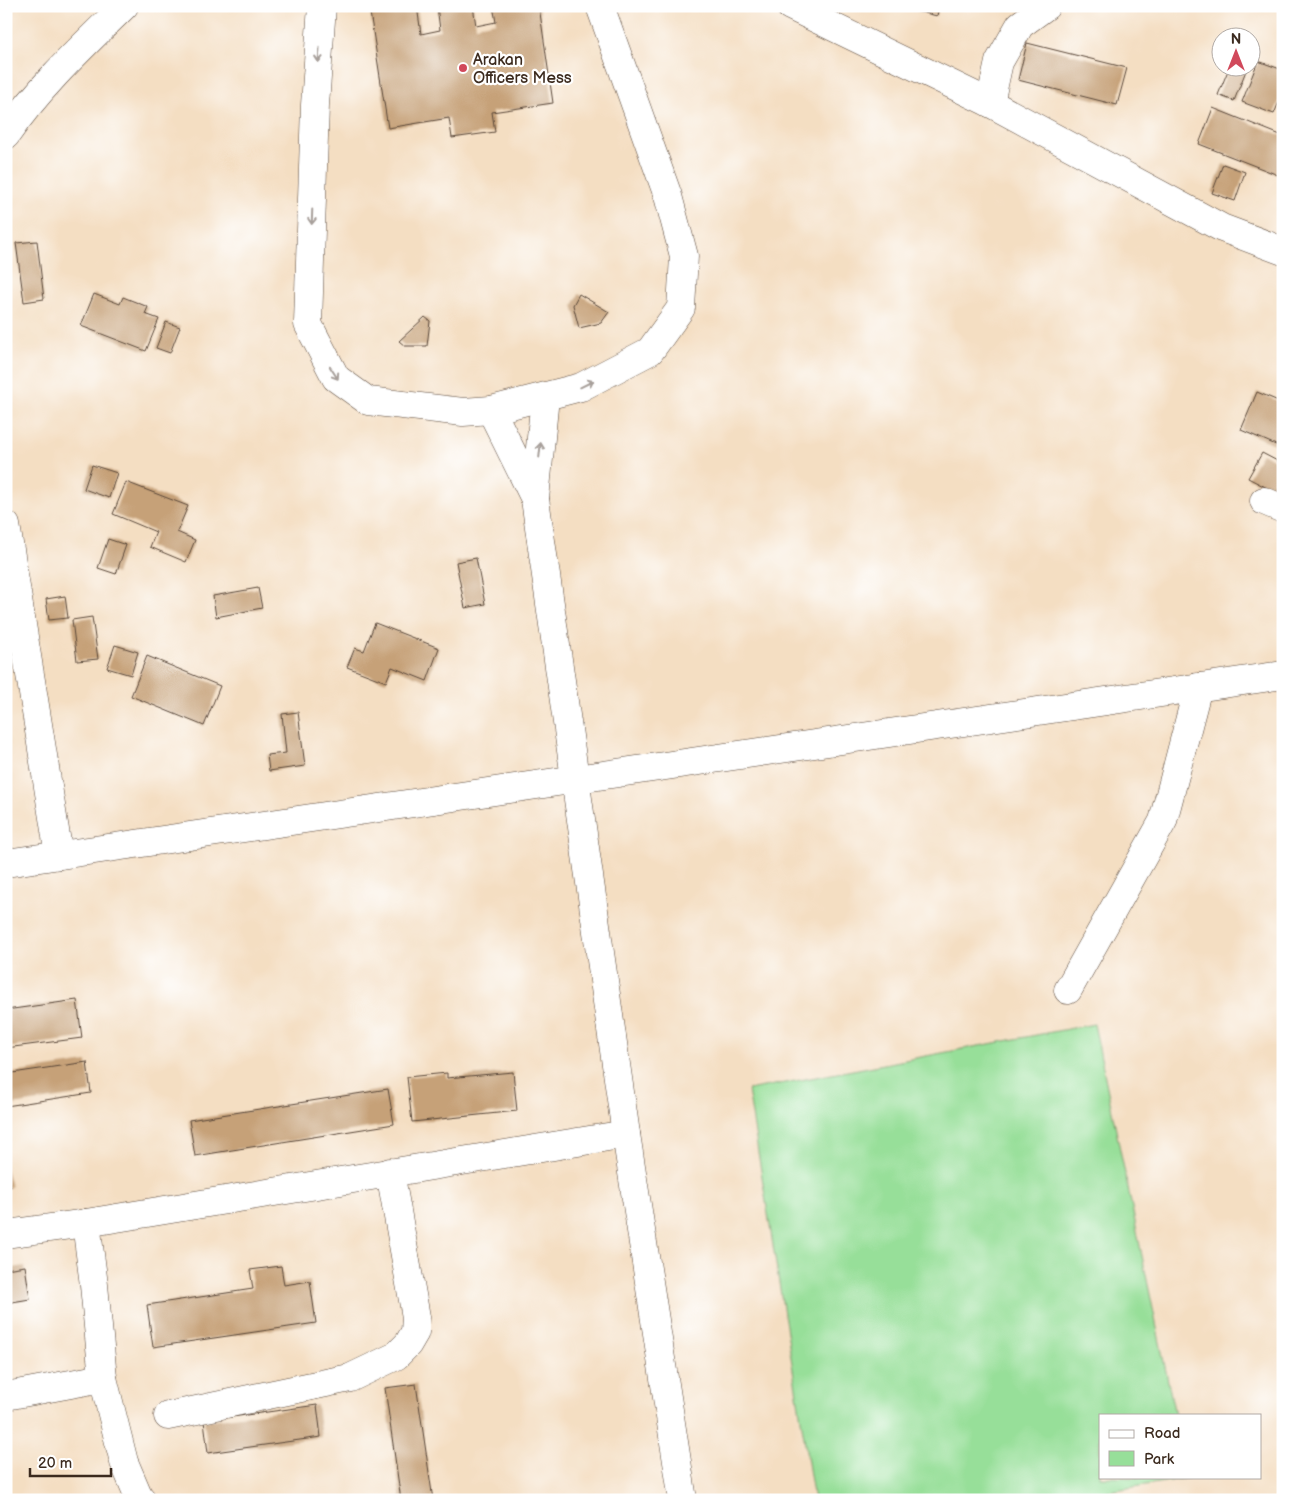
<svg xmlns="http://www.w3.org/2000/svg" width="1289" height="1506" font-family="'Balsamiq Sans',sans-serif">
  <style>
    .green { fill: #97df99; stroke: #69845c }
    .building { fill: #c6a178 }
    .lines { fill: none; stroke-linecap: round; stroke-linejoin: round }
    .minor-casing { stroke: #574537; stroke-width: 29 }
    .minor { stroke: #fff; stroke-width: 28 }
    .oneway { stroke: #a79f9a }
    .poi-dot { fill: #d1495b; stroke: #fff; stroke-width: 2 }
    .labels { text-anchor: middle; stroke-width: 4.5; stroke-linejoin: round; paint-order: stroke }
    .poi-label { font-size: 16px; fill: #3b2a1e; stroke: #fff; text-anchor: start }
  </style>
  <rect width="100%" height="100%" fill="#fff"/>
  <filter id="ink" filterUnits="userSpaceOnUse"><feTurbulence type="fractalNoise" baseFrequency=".02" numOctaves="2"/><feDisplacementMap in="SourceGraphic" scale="10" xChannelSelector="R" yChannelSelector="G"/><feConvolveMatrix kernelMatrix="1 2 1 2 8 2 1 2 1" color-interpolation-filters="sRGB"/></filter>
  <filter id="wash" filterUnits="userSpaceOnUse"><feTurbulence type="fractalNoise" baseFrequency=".0096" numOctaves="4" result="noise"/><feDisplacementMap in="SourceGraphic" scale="20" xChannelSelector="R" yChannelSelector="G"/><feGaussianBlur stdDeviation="1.12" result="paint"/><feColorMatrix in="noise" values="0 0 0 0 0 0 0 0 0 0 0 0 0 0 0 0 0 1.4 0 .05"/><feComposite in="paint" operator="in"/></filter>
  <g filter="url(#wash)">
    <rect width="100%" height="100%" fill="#f4dec2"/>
    <path class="green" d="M 1094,1024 L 1175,1415 L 1100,1415 L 1100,1477 L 1188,1478 L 1055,1500 L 814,1500 L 748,1090 Z"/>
    <g id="blocks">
      <g class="building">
        <path d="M 369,6 L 417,6 L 421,34 L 440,30 L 437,6 L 473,6 L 476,26 L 496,22 L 493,6 L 539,6 L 553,103 L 492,112 L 495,132 L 452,138 L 449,118 L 388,128 Z"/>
        <path d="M 897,6 L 939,6 L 937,16 Z"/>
        <path d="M 1027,43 L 1127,68 L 1117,105 L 1018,80 Z"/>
        <path d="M 1258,61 L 1283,70 L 1283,92 L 1274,114 L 1242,102 Z"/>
        <path d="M 1229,68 L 1247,68 L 1234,101 L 1218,95 Z"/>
        <path d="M 1213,108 L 1283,136 L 1283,177 L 1199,144 Z"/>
        <path d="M 1223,164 L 1245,172 L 1235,201 L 1212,193 Z"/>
        <path d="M 37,241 L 44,299 L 24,302 L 16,243 Z"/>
        <path d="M 94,294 L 120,304 L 123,297 L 148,307 L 145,314 L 159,319 L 146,351 L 81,326 Z"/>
        <path d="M 579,294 L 609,312 L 601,323 L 579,328 L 573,305 Z"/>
        <path d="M 425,317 L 430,321 L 427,346 L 405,346 L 399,341 Z"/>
        <path d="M 166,322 L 180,327 L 170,353 L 156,348 Z"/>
        <path d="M 1257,392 L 1283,403 L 1283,448 L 1241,430 Z"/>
        <path d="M 1262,453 L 1283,464 L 1283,482 L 1277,493 L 1248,478 Z"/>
        <path d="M 92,465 L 117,473 L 109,498 L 84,489 Z"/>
        <path d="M 126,482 L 188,506 L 177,532 L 195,540 L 186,562 L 150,547 L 156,532 L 113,514 Z"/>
        <path d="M 108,539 L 126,545 L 116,574 L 98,568 Z"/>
        <path d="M 476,558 L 485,604 L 465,608 L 456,562 Z"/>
        <path d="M 258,588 L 262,608 L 216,617 L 213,596 Z"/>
        <path d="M 65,596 L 68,618 L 49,620 L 46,599 Z"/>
        <path d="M 92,617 L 98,659 L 77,661 L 72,620 Z"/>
        <path d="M 375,623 L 439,648 L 427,681 L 392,667 L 386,682 L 347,667 L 355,648 L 364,651 Z"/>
        <path d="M 115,645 L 138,652 L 131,675 L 107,668 Z"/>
        <path d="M 147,656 L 220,686 L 204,726 L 131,696 Z"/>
        <path d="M 298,712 L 305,766 L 269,771 L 267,755 L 286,753 L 282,714 Z"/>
        <path d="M 77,1000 L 82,1038 L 6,1048 L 6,1010 Z"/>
        <path d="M 87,1062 L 91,1093 L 6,1106 L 6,1074 Z"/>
        <path d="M 513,1072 L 517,1111 L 412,1122 L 407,1077 L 447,1073 L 447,1078 Z"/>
        <path d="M 388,1089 L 394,1124 L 195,1156 L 189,1120 Z"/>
        <path d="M 6,1168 L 11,1187 L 6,1188 Z"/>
        <path d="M 25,1266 L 30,1299 L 6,1303 L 6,1269 Z"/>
        <path d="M 281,1266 L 284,1285 L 310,1281 L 316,1323 L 153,1347 L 147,1305 L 253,1289 L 250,1270 Z"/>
        <path d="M 416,1384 L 433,1500 L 401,1500 L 385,1388 Z"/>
        <path d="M 317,1405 L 321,1437 L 208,1453 L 204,1421 Z"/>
      </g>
    </g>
  </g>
  <g filter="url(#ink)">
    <use href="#blocks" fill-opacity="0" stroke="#574537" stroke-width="1"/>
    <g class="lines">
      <defs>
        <g id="minor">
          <path d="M 322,6 L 315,105 L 308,324 L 336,378 L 368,401 L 463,412 L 491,410 L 581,387 L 650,351 L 681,308 L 684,256 L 668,196 L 600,6"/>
          <path d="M 790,6 L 990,103 L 1222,228 L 1283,251"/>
          <path d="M 990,103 L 999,62 L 1020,25 L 1046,6"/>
          <path d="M 6,135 C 39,87 82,47 124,6"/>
          <path d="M 545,397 L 535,499 L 626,1134 L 683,1500"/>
          <path d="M 491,410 L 535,499"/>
          <path d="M 1264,501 L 1283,509"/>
          <path d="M 6,525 L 59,855"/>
          <path d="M 6,863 L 1283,675"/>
          <path d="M 1068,990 L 1163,821 L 1198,687"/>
          <path d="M 86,1223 L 94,1285 L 103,1378 L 124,1462 L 138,1495 L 142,1500"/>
          <path d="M 6,1234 L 86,1223 L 626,1134"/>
          <path d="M 6,1396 L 103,1378"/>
          <path d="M 168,1416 L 350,1378 L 396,1356 L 408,1344 L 415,1332 L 416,1317 L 390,1172"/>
        </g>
      </defs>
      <use href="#minor" class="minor-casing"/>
      <use href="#minor" class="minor"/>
    </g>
    <defs><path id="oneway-shaft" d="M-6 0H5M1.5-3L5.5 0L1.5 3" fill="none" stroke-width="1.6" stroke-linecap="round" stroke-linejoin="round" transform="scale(1.25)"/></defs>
    <g class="oneway">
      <use href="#oneway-shaft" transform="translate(319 55) rotate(94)"/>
      <use href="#oneway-shaft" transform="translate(312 217) rotate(92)"/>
      <use href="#oneway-shaft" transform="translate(334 373) rotate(57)"/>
      <use href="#oneway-shaft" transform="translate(587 384) rotate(-26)"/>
      <use href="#oneway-shaft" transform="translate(540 450) rotate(-84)"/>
    </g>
  </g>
  <circle class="poi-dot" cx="463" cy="68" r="5"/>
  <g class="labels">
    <g class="poi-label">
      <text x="473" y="65">Arakan<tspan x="473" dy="18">Officers Mess</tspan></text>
    </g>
  </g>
  <rect width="1289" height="1506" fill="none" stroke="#fff" stroke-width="25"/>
  <rect x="1099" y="1414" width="162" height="65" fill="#ffffff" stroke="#b1aaa5"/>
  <rect x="1109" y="1430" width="25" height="8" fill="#ffffff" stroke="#b1aaa5"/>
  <text x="1144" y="1438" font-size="15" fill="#3b2a1e">Road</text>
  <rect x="1109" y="1451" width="25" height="15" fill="#97df99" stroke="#b1aaa5"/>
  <text x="1144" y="1464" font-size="15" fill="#3b2a1e">Park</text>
  <g transform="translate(1236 52)"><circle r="24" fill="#ffffff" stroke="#b1aaa5"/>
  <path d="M0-4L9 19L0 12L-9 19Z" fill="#d1495b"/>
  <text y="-8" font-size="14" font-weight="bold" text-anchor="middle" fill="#3b2a1e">N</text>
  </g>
  <path d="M30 1468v8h81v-8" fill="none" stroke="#3b2a1e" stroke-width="2.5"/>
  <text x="38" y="1468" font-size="15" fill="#3b2a1e" stroke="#ffffff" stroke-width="4" paint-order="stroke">20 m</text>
</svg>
